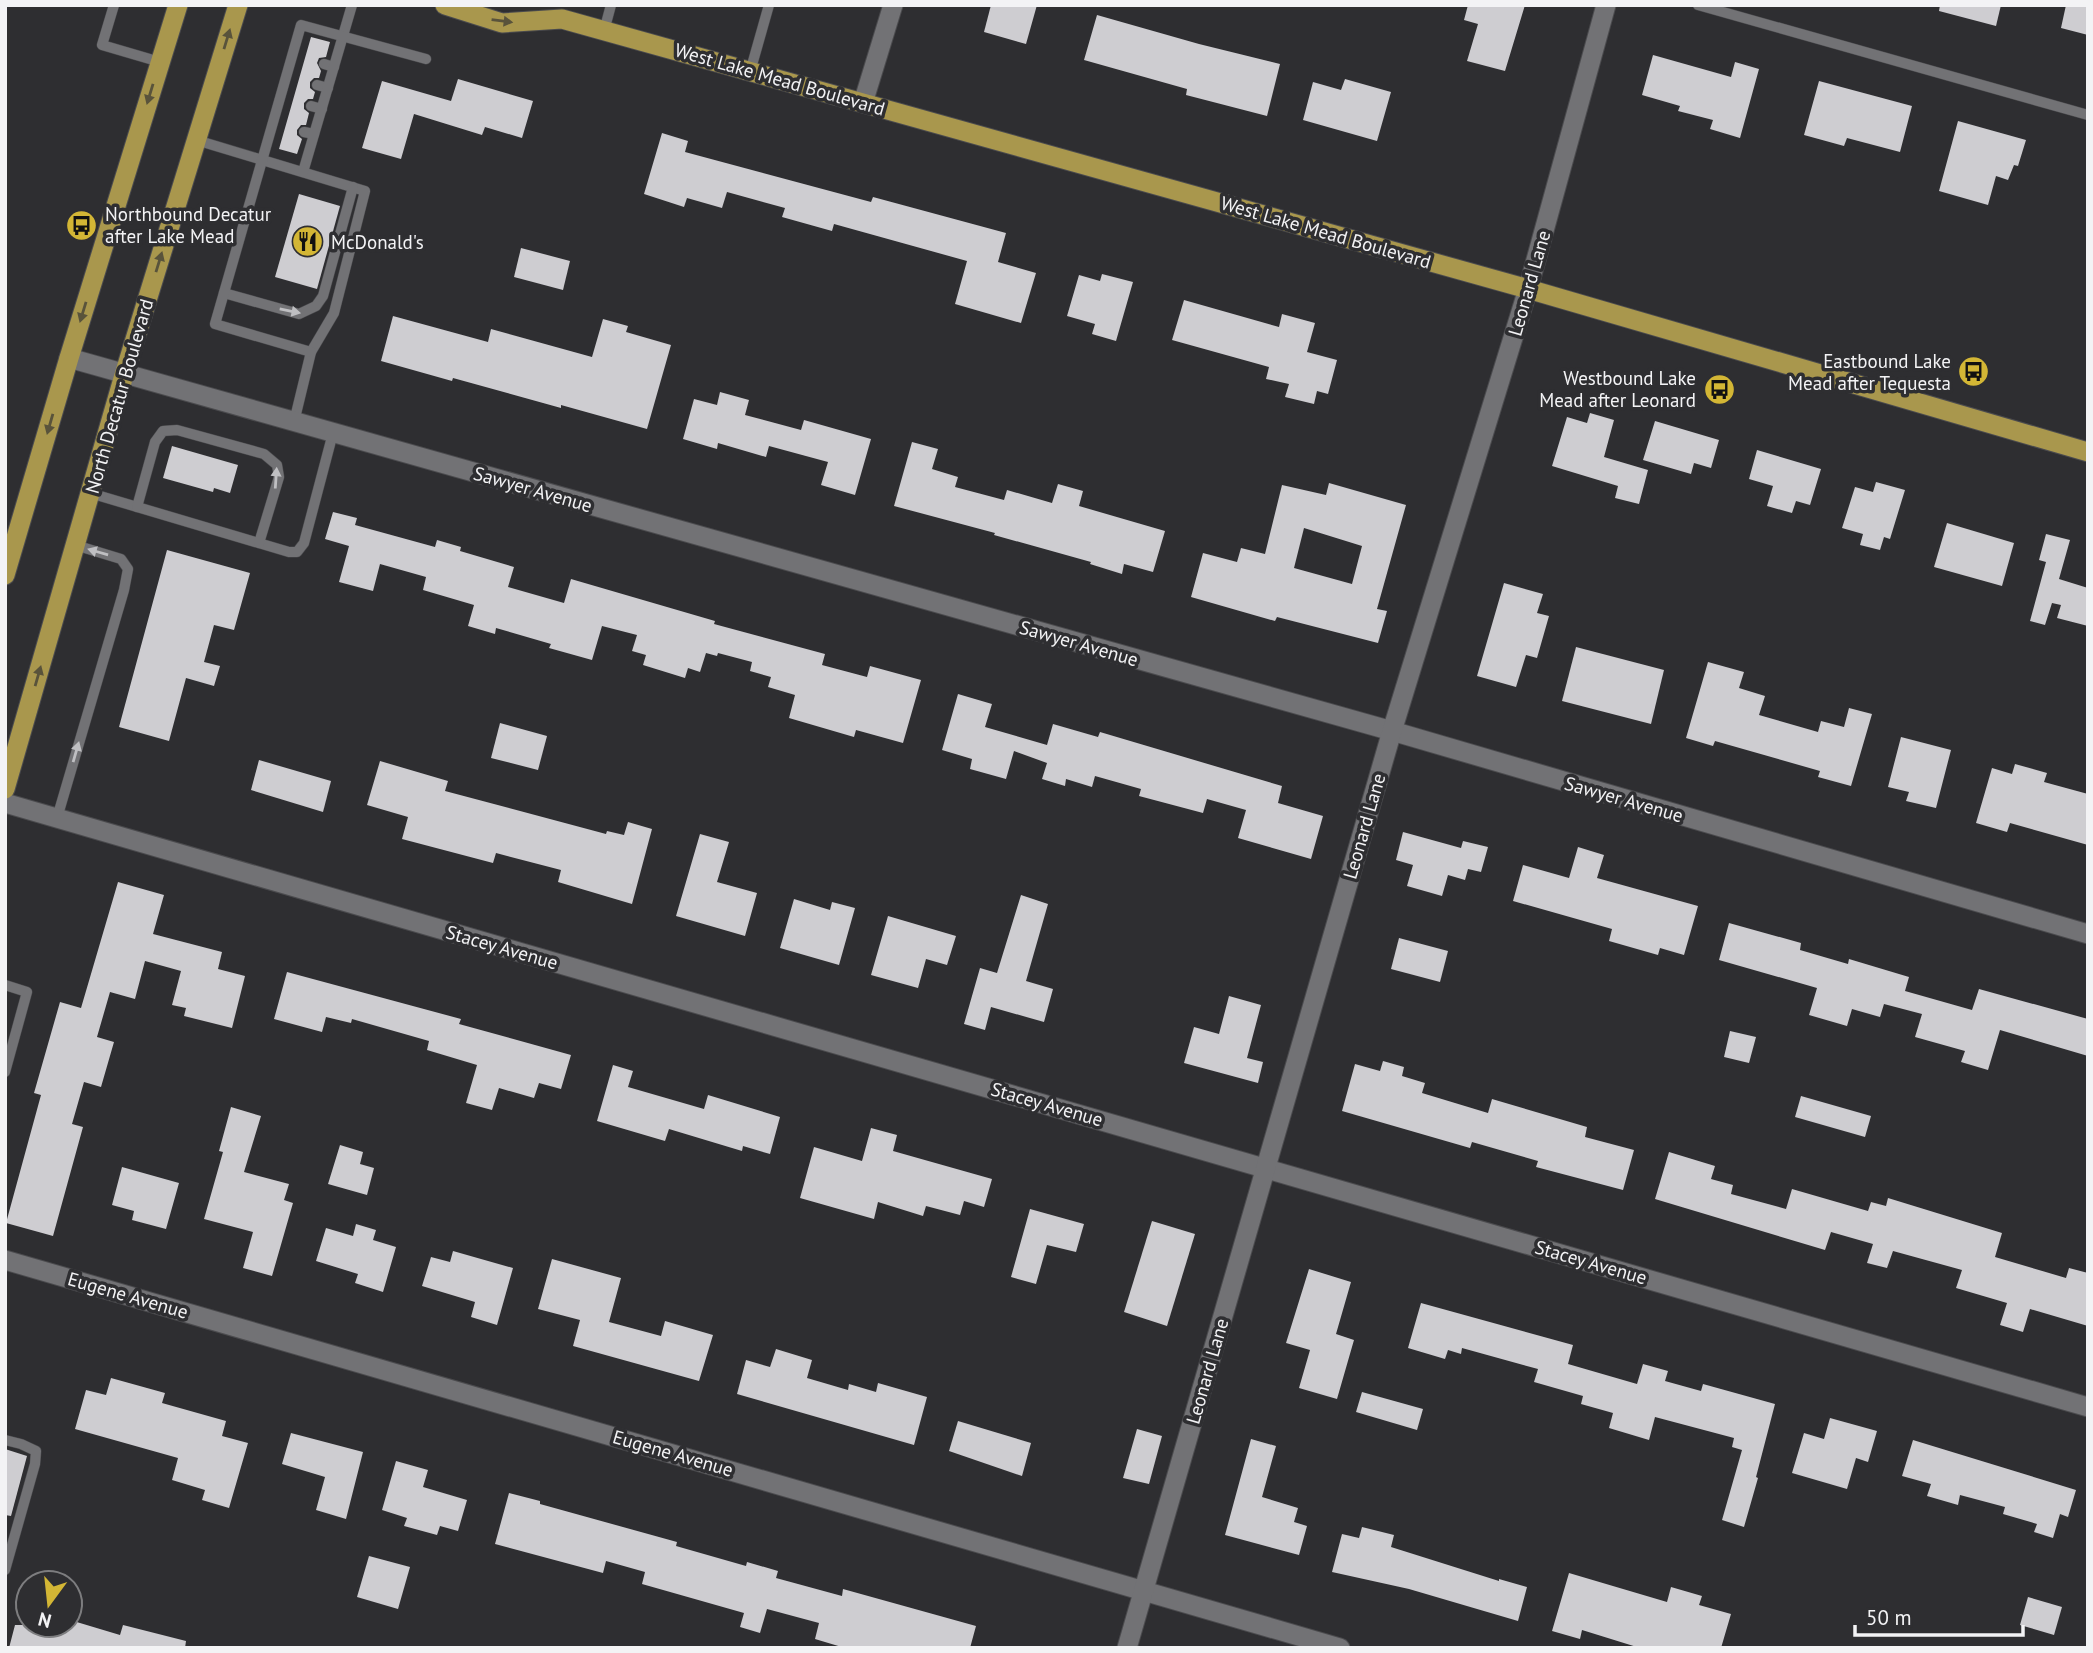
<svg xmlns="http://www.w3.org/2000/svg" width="2093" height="1653" font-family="'PT Sans',sans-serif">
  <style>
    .building { fill: #cecdd1; fill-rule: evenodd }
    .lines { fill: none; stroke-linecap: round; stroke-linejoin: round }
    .service-casing { stroke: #4b4b4e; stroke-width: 11 }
    .minor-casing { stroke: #4b4b4e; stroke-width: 21 }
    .primary-casing { stroke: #4b4b4e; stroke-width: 21 }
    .service { stroke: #727275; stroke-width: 10 }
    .minor { stroke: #727275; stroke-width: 19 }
    .primary { stroke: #a9974d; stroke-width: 19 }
    .oneway { fill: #59533b }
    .oneway2 { fill: #bfbfc2 }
    .labels { text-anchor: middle; stroke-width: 7; stroke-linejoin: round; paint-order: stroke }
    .street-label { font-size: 19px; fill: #f3f3f5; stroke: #2e2e31 }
    .poi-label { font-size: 19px; fill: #f3f3f5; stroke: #2e2e31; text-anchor: start }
  </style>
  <rect width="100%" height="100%" fill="#2e2e31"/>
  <g class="building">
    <path d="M 991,5 L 1037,5 L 1026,44 L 984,32 Z"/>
    <path d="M 1468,5 L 1525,5 L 1505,71 L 1467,61 L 1478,24 L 1464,20 Z"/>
    <path d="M 1940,5 L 2001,5 L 1996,26 L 1939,11 Z"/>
    <path d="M 2066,5 L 2088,5 L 2088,35 L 2061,28 Z"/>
    <path d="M 1097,15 L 1199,44 L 1280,64 L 1267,116 L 1186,95 L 1187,89 L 1084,60 Z"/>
    <path d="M 311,37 L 330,42 L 326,57 L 319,58 L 317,63 L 321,71 L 319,78 L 314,78 L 310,82 L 310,88 L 315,92 L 313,99 L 308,99 L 304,103 L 304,109 L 309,113 L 306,125 L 301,125 L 297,130 L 297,135 L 302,139 L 297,154 L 279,149 Z"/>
    <path d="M 1653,55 L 1731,77 L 1735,62 L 1759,69 L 1740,138 L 1710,129 L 1713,120 L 1678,111 L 1680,106 L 1642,95 Z"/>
    <path d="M 458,79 L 533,101 L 522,138 L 485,127 L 482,135 L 414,114 L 401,159 L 362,148 L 382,81 L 451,101 Z"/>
    <path d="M 1345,79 L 1391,92 L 1377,141 L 1303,120 L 1313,82 L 1341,90 Z"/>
    <path d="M 1819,81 L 1912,106 L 1900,152 L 1847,138 L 1844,146 L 1804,135 Z"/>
    <path d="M 1958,121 L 2026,140 L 2018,166 L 2014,165 L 2008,180 L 1996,176 L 1988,205 L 1939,191 Z"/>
    <path d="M 662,133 L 688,141 L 685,152 L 871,202 L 873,197 L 1006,233 L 998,262 L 1036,273 L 1021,323 L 955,304 L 967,261 L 834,224 L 832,231 L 782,217 L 785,208 L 727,192 L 722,208 L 687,198 L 684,207 L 644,194 Z"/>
    <path d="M 299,194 L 340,206 L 317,289 L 275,277 Z"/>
    <path d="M 521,248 L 570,261 L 563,290 L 514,277 Z"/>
    <path d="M 1102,274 L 1133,282 L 1116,341 L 1092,334 L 1095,324 L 1067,316 L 1079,275 L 1100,281 Z"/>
    <path d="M 1184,300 L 1279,327 L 1282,314 L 1315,323 L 1307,352 L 1337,360 L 1328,394 L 1317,391 L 1314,404 L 1285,397 L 1289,384 L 1266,379 L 1269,367 L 1172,340 Z"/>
    <path d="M 393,316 L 488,342 L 491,329 L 592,357 L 603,319 L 628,326 L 626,332 L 671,345 L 647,429 L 561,405 L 561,408 L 453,378 L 452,381 L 381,361 Z"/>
    <path d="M 720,392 L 749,400 L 745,415 L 801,430 L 804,420 L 871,439 L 855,495 L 821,485 L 828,462 L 769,446 L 766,457 L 718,443 L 717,449 L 683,439 L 694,399 L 717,405 Z"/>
    <path d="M 1590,413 L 1614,420 L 1604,457 L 1648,470 L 1639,504 L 1615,498 L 1618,486 L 1552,466 L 1567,417 L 1587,423 Z"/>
    <path d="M 1655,421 L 1719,440 L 1711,468 L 1694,463 L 1691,474 L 1643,460 Z"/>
    <path d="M 912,442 L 938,449 L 932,469 L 958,477 L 955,487 L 1004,500 L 1007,490 L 1052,503 L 1058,484 L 1083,491 L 1079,506 L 1165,531 L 1153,572 L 1124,564 L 1122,574 L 1090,564 L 1091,562 L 994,535 L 995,533 L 894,506 Z"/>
    <path d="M 172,446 L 238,465 L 230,493 L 214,488 L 213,492 L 163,478 Z"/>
    <path d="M 1757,450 L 1821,469 L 1810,505 L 1796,501 L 1792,513 L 1767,506 L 1773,486 L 1749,479 Z"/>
    <path d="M 1876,482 L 1905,490 L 1890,539 L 1884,537 L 1880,550 L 1860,545 L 1863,534 L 1842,528 L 1855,487 L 1873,492 Z"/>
    <path d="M 1329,483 L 1406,505 L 1377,609 L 1387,611 L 1378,643 L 1277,617 L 1275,621 L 1191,597 L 1203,553 L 1237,562 L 1241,548 L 1265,554 L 1282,485 L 1326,495 ZM 1304,528 L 1362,546 L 1352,584 L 1294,568 Z"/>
    <path d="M 333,512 L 357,518 L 355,525 L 435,547 L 437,540 L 461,547 L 460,551 L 514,567 L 508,587 L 564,603 L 571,579 L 715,621 L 714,624 L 825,654 L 822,665 L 867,677 L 870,666 L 921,680 L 903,743 L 856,730 L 854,737 L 789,718 L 795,695 L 768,687 L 771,677 L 750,671 L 752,662 L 718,653 L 717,656 L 706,653 L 700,672 L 688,668 L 685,678 L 643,665 L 646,655 L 632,651 L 637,635 L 602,626 L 592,660 L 549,648 L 551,644 L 496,628 L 495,634 L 468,626 L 474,605 L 423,590 L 426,577 L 380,564 L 373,591 L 339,582 L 349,546 L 325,539 Z"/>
    <path d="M 1947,523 L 2014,543 L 2002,586 L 1934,567 Z"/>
    <path d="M 2046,534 L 2070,540 L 2059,579 L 2088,588 L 2088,626 L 2057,618 L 2061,605 L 2052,603 L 2045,625 L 2030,621 L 2046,562 L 2039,560 Z"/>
    <path d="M 167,550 L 250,573 L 234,630 L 214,625 L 204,662 L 220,666 L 214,686 L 186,678 L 169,741 L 119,727 Z"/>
    <path d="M 1504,583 L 1543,594 L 1537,613 L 1549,616 L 1537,658 L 1526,655 L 1516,687 L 1477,676 Z"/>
    <path d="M 1576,647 L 1664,670 L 1651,724 L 1562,701 Z"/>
    <path d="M 1708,662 L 1744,672 L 1739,688 L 1765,696 L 1759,715 L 1818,732 L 1821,721 L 1844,727 L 1849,708 L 1872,714 L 1851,786 L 1818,777 L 1820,771 L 1715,741 L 1713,746 L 1686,738 Z"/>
    <path d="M 958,694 L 992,704 L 985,727 L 1047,745 L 1053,724 L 1098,737 L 1100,732 L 1282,786 L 1278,803 L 1323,816 L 1311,859 L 1238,838 L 1246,810 L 1207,799 L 1203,813 L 1139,796 L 1141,789 L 1095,776 L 1092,787 L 1066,779 L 1065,786 L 1042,779 L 1047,763 L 1014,751 L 1006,779 L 970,769 L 972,759 L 942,750 Z"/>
    <path d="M 500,723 L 547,736 L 538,770 L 491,758 Z"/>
    <path d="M 1901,737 L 1951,750 L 1936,808 L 1906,801 L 1909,792 L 1888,787 Z"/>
    <path d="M 259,760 L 331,781 L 323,812 L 251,790 Z"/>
    <path d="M 380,761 L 448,781 L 445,791 L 606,834 L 607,831 L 624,835 L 628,822 L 652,829 L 632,904 L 558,882 L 561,870 L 496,853 L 493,863 L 402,839 L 408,817 L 367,805 Z"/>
    <path d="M 2015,764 L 2047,773 L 2044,782 L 2088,794 L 2088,845 L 2010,823 L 2007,832 L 1976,823 L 1992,768 L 2012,774 Z"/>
    <path d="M 1403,832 L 1461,848 L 1463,841 L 1488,847 L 1481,872 L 1468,869 L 1465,880 L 1448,875 L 1442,896 L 1407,886 L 1413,865 L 1396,860 Z"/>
    <path d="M 700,834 L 729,842 L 717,882 L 757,893 L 745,936 L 676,916 Z"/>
    <path d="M 1578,847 L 1604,855 L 1597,878 L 1698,906 L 1684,955 L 1660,948 L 1658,955 L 1609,941 L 1612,929 L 1513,901 L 1523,865 L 1569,878 Z"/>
    <path d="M 118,882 L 164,895 L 153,934 L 222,952 L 218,969 L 245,976 L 232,1028 L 184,1016 L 186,1008 L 172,1005 L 181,971 L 145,961 L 135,999 L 110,992 L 97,1037 L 114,1042 L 101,1087 L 84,1082 L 72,1124 L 83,1127 L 53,1236 L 6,1223 L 41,1095 L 34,1093 L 60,1002 L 81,1008 Z"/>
    <path d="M 1021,895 L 1048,904 L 1026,981 L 1053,989 L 1044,1022 L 991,1007 L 985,1030 L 964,1024 L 980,968 L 997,973 Z"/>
    <path d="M 794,899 L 830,910 L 832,902 L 855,908 L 839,965 L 780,948 Z"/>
    <path d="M 888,916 L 956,936 L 947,965 L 926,959 L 918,988 L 871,975 Z"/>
    <path d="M 1729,923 L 1801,943 L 1800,950 L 1848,964 L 1849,959 L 1909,977 L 1905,991 L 1972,1010 L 1979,989 L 2088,1019 L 2088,1056 L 2000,1030 L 1988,1070 L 1961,1062 L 1965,1051 L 1915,1037 L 1922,1014 L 1884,1004 L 1880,1017 L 1852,1009 L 1847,1026 L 1809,1015 L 1817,988 L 1719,960 Z"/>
    <path d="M 1399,938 L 1448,951 L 1440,982 L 1391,969 Z"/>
    <path d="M 287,972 L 461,1019 L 459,1024 L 571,1055 L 561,1089 L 539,1083 L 534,1098 L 499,1088 L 492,1110 L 466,1103 L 477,1065 L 427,1050 L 429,1041 L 352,1019 L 351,1023 L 326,1017 L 322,1032 L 274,1019 Z"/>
    <path d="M 1229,996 L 1261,1005 L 1247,1058 L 1263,1062 L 1258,1083 L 1184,1063 L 1194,1027 L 1219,1034 Z"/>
    <path d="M 1730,1031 L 1756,1037 L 1749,1063 L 1724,1057 Z"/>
    <path d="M 1383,1061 L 1404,1067 L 1402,1076 L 1425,1083 L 1422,1093 L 1488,1113 L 1492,1099 L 1587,1127 L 1585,1137 L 1634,1150 L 1623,1190 L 1536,1167 L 1538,1161 L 1472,1142 L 1470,1148 L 1342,1111 L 1355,1064 L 1380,1071 Z"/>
    <path d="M 613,1065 L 633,1071 L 628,1087 L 704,1109 L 708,1095 L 780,1117 L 770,1154 L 743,1146 L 742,1151 L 669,1129 L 665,1141 L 597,1121 Z"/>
    <path d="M 1801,1096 L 1871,1116 L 1865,1137 L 1795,1117 Z"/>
    <path d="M 231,1107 L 261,1116 L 244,1172 L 289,1184 L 284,1200 L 293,1203 L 272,1276 L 243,1268 L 253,1232 L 204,1219 L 223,1152 L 219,1151 Z"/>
    <path d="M 871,1128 L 897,1135 L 893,1151 L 992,1179 L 984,1207 L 964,1201 L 960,1215 L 926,1206 L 923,1216 L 878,1202 L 874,1219 L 800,1198 L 814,1147 L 862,1161 Z"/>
    <path d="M 340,1145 L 363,1152 L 360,1164 L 374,1168 L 367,1195 L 328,1184 Z"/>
    <path d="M 1669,1152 L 1715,1166 L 1711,1179 L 1733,1185 L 1731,1194 L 1786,1209 L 1792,1189 L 1868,1211 L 1871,1202 L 1886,1206 L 1888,1198 L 2002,1233 L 1995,1257 L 2066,1278 L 2069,1268 L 2088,1273 L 2088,1326 L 2030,1309 L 2023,1332 L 2000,1325 L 2007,1303 L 1956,1288 L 1962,1270 L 1893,1251 L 1887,1268 L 1867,1263 L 1873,1244 L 1831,1232 L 1825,1250 L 1655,1199 Z"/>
    <path d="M 122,1167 L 179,1183 L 166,1229 L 132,1220 L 134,1211 L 112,1205 Z"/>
    <path d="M 1030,1209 L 1084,1224 L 1076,1252 L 1047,1245 L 1036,1284 L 1011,1277 Z"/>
    <path d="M 1152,1221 L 1195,1234 L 1167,1326 L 1124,1312 Z"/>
    <path d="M 356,1224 L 376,1230 L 373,1240 L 396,1247 L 383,1292 L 355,1283 L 358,1274 L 316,1261 L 326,1228 L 353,1236 Z"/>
    <path d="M 453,1251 L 513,1268 L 497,1325 L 471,1317 L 475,1302 L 422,1286 L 431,1257 L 450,1262 Z"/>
    <path d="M 552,1259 L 621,1278 L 609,1322 L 661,1336 L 665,1321 L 713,1335 L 699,1381 L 573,1346 L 580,1320 L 538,1309 Z"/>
    <path d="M 1309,1269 L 1351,1282 L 1336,1334 L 1354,1340 L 1337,1399 L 1299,1388 L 1310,1350 L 1286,1343 Z"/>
    <path d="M 1421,1303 L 1573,1345 L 1568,1364 L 1637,1384 L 1643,1364 L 1668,1371 L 1665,1381 L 1701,1391 L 1703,1384 L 1775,1404 L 1756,1477 L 1758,1478 L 1744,1527 L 1722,1520 L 1742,1450 L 1732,1447 L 1734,1438 L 1655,1417 L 1649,1440 L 1609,1428 L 1613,1413 L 1581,1404 L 1583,1396 L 1534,1382 L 1538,1369 L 1462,1348 L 1461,1354 L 1448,1350 L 1445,1359 L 1408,1348 Z"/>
    <path d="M 776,1349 L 812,1360 L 807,1378 L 848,1390 L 849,1384 L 876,1392 L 878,1383 L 927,1397 L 914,1445 L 737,1394 L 746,1360 L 770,1367 Z"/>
    <path d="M 111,1378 L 165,1393 L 162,1403 L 226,1421 L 222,1436 L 248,1443 L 229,1508 L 202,1500 L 205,1490 L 172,1480 L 178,1458 L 75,1429 L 86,1390 L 106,1395 Z"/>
    <path d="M 1362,1392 L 1423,1409 L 1417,1430 L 1356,1412 Z"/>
    <path d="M 1830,1418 L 1877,1431 L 1868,1462 L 1856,1458 L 1847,1489 L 1792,1473 L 1804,1433 L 1824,1439 Z"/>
    <path d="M 958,1421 L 1031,1443 L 1022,1476 L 949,1451 Z"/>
    <path d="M 1137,1429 L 1162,1436 L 1149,1484 L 1123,1478 Z"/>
    <path d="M 291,1433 L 363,1452 L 346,1519 L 316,1510 L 325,1477 L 282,1464 Z"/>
    <path d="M 1251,1439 L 1276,1446 L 1262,1497 L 1298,1508 L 1294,1522 L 1307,1526 L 1299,1555 L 1225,1535 Z"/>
    <path d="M 1913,1440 L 2076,1490 L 2068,1517 L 2060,1514 L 2053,1538 L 2034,1532 L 2037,1524 L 2003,1514 L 2005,1507 L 1960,1495 L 1958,1505 L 1927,1496 L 1931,1484 L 1902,1476 Z"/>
    <path d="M 5,1449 L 27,1456 L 11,1516 L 5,1515 Z"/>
    <path d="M 396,1461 L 428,1470 L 423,1487 L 467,1500 L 458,1531 L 440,1526 L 437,1535 L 404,1526 L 407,1518 L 382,1510 Z"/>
    <path d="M 509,1493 L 540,1501 L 540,1504 L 677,1542 L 676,1546 L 746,1566 L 747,1562 L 778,1571 L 776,1578 L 842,1596 L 843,1589 L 976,1626 L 970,1648 L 845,1648 L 815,1639 L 819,1623 L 767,1609 L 760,1633 L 740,1627 L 744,1613 L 642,1584 L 645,1572 L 606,1561 L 603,1573 L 495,1544 Z"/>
    <path d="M 1362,1527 L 1394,1535 L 1391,1547 L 1499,1581 L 1499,1579 L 1527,1587 L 1518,1621 L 1409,1589 L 1332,1572 L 1342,1534 L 1359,1538 Z"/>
    <path d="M 369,1556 L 410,1567 L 398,1609 L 357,1597 Z"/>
    <path d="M 1569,1573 L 1667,1602 L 1671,1587 L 1702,1596 L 1699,1605 L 1731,1614 L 1721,1648 L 1640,1648 L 1582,1630 L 1580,1639 L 1552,1631 Z"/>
    <path d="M 2028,1597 L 2062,1607 L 2054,1635 L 2020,1625 Z"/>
    <path d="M 70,1620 L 120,1635 L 123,1625 L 186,1641 L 185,1648 L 9,1648 L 15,1625 L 70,1625 Z"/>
  </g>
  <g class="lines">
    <defs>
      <g id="service">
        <path d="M 114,5 L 102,45 L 160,62"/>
        <path d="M 1698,5 L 2088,115"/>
        <path d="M 604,31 L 611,5"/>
        <path d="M 324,64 L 334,67"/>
        <path d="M 750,72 L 769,5"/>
        <path d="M 317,85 L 328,88"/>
        <path d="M 311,106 L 322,109"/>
        <path d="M 304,132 L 314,134"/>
        <path d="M 196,140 L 365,191 L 334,313 L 311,352 L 294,422"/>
        <path d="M 303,172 L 352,5"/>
        <path d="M 224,293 L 299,314 L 316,306 L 323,296 L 353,187"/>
        <path d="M 311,352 L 215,324 L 301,25 L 426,59"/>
        <path d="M 90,493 L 289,552 L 297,552 L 304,543 L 333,433"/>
        <path d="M 137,507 L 155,442 L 163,431 L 177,430 L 264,454 L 277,465 L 279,477 L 259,543"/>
        <path d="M 57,818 L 124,590 L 128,569 L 121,559 L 75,545"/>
        <path d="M 5,985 L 27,992 L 5,1072"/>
        <path d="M 5,1440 L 21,1444 L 36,1451 L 35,1464 L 5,1570"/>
      </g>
      <g id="minor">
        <path d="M 863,103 L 893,5"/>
        <path d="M 69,358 L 1392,731 L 2088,934"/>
        <path d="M 5,803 L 2088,1407"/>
        <path d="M 5,1260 L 1340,1648"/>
        <path d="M 1127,1648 L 1392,731 L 1528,289 L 1606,5"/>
      </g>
      <g id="primary">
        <path d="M 445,5 L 502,23 L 562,19 L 1528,289 L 2088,452"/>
        <path d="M 5,575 L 69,358 L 178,5"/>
        <path d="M 5,789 L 124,375 L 238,5"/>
      </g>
    </defs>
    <use href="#service" class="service-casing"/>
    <use href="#minor" class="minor-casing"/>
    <use href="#primary" class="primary-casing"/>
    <use href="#service" class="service"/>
    <use href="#minor" class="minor"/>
    <use href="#primary" class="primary"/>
  </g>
  <defs><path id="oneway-solid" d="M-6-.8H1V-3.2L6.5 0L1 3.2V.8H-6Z" transform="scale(1.75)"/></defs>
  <g class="oneway">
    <use href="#oneway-solid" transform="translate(502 21) rotate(7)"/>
    <use href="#oneway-solid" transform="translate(227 39) rotate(-73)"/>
    <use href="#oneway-solid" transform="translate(150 94) rotate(107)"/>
    <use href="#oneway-solid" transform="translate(159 262) rotate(-73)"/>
    <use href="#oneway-solid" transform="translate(83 312) rotate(107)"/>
    <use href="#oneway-solid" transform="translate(50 424) rotate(106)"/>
    <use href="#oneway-solid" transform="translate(38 676) rotate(-74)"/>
  </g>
  <g class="oneway2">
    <use href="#oneway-solid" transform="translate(290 311) rotate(11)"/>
    <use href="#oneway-solid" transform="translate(276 478) rotate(-86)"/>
    <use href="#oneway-solid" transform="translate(98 552) rotate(-164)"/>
    <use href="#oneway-solid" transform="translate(76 752) rotate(-74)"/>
  </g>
  <defs>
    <symbol id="bus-disc" viewBox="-11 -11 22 22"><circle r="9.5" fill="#d3b635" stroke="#2e2e31"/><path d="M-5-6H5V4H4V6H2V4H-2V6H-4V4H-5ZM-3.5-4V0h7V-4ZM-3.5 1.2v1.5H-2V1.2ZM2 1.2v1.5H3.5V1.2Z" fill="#111"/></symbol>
    <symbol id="restaurant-disc" viewBox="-11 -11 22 22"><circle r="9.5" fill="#d3b635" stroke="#2e2e31"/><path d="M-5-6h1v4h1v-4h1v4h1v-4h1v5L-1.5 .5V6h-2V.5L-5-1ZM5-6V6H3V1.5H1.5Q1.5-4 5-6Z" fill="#111"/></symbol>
  </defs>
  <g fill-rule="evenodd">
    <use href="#bus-disc" x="64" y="208" width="35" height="35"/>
    <use href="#restaurant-disc" x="290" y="224" width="35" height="35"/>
    <use href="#bus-disc" x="1956" y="354" width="35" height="35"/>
    <use href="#bus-disc" x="1702" y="372" width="35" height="35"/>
  </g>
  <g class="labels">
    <g class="street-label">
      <text transform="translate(780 79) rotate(16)" y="7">West Lake Mead Boulevard</text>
      <text transform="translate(1326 232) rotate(16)" y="7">West Lake Mead Boulevard</text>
      <text transform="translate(1529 283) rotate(-74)" y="7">Leonard Lane</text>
      <text transform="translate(119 396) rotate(-74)" y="7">North Decatur Boulevard</text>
      <text transform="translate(533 489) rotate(16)" y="7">Sawyer Avenue</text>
      <text transform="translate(1079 643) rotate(16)" y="7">Sawyer Avenue</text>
      <text transform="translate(1624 799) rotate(16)" y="7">Sawyer Avenue</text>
      <text transform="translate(1364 826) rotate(-74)" y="7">Leonard Lane</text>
      <text transform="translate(502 947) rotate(16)" y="7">Stacey Avenue</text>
      <text transform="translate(1047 1104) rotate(16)" y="7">Stacey Avenue</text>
      <text transform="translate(1591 1262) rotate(16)" y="7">Stacey Avenue</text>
      <text transform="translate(128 1295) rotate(16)" y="7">Eugene Avenue</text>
      <text transform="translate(1207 1371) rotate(-74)" y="7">Leonard Lane</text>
      <text transform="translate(673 1453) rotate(16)" y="7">Eugene Avenue</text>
    </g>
    <g class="poi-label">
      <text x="105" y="221">Northbound Decatur<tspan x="105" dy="22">after Lake Mead</tspan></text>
      <text x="331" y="249">McDonald's</text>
      <text x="1951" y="368" text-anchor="end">Eastbound Lake<tspan x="1951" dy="22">Mead after Tequesta</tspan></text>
      <text x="1696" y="385" text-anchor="end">Westbound Lake<tspan x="1696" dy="22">Mead after Leonard</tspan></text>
    </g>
  </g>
  <rect width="2093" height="1653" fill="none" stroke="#f3f3f5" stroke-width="14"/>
  <g transform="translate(49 1604) rotate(195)"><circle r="33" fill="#2e2e31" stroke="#7d7d7f" stroke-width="2"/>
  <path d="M0-5L12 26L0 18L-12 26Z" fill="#d3b635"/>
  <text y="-10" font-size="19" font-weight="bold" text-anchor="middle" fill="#f3f3f5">N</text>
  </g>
  <path d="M1855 1625v10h168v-10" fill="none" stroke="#f3f3f5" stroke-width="3.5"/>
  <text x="1866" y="1625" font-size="21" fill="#f3f3f5" stroke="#2e2e31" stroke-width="5" paint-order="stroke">50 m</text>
</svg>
